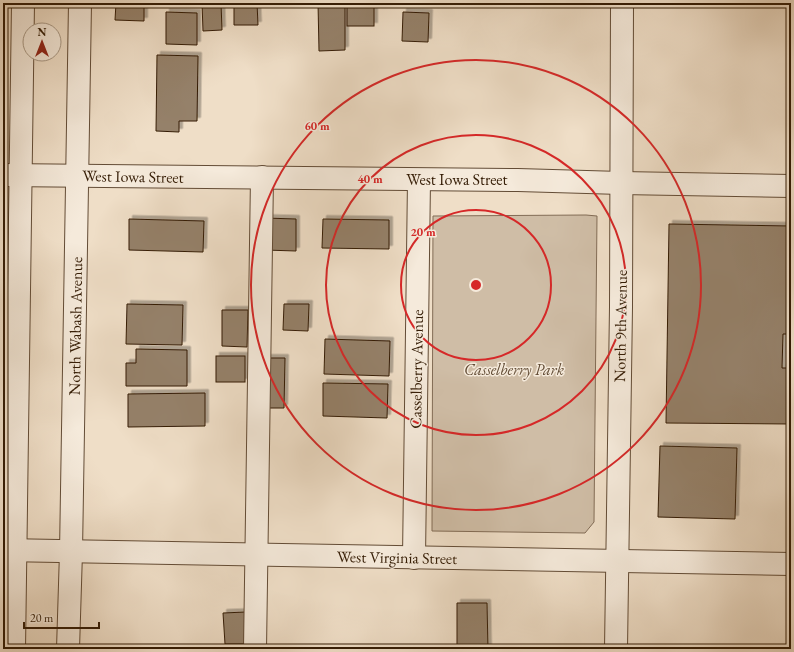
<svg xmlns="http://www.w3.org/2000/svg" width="794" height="652" font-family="'EB Garamond',serif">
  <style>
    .green { fill: #cfbda6; stroke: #826c56 }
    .building { fill: #95816a; stroke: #341c05; filter: url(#shadow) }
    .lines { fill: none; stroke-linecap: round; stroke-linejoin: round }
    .minor-casing { stroke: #634c36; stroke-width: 24 }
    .minor { stroke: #f5eadb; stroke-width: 22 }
    .ring { fill: none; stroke: #d62828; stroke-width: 2 }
    .labels { text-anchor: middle; stroke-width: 3; stroke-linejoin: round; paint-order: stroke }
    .street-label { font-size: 16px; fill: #341c05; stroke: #f5eadb }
    .park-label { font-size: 16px; font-style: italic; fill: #624c35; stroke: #f5eadb }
    .centre { fill: #d62828; stroke: #f5eadb; stroke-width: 2 }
    .ring-label { font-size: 12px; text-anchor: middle; font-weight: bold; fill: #d62828; stroke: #f5eadb; stroke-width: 3; stroke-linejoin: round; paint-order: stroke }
  </style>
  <defs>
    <filter id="shadow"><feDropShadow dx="3.5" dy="-3.5" stdDeviation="0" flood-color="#0004"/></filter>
  </defs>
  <rect width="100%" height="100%" fill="#efdec7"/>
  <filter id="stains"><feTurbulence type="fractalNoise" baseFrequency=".005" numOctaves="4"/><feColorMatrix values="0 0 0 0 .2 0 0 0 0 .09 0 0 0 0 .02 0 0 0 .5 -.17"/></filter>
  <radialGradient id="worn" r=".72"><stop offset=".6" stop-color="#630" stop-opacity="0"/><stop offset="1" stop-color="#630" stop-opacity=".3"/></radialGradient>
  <path class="green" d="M 586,215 L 597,216 L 594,522 L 585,533 L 432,531 L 433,216 Z"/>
  <g class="building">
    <path d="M 116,3 L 144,3 L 144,21 L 115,20 Z"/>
    <path d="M 202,3 L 221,3 L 222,30 L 203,31 Z"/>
    <path d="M 234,3 L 257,3 L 258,25 L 234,25 Z"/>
    <path d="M 318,3 L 345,3 L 345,50 L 319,51 Z"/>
    <rect x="347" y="3" width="27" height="23"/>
    <path d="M 166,12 L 197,13 L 197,45 L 166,44 Z"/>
    <path d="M 403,12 L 429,13 L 428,42 L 402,41 Z"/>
    <path d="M 157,55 L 198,56 L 197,121 L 179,121 L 179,132 L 156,131 Z"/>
    <path d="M 265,218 L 296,219 L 296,251 L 265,250 Z"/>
    <path d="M 129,219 L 204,221 L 203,252 L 129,250 Z"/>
    <path d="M 323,219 L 389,220 L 389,249 L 322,248 Z"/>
    <path d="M 669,224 L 791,226 L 791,334 L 783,334 L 782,368 L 791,368 L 791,424 L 666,423 Z"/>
    <path d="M 127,304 L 183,305 L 182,345 L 126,344 Z"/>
    <path d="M 284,304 L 309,304 L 308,331 L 283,330 Z"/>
    <path d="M 222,310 L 248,310 L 247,347 L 222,346 Z"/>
    <path d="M 325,339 L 390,341 L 389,376 L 324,374 Z"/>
    <path d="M 136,349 L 187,350 L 187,386 L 126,386 L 126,363 L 136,363 Z"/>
    <rect x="216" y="356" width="29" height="26"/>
    <path d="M 261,358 L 285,358 L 284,408 L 260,408 Z"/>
    <path d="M 323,383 L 388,384 L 387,418 L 323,416 Z"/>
    <path d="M 205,393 L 205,426 L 128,427 L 128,394 Z"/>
    <path d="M 660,446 L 737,448 L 735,519 L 658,517 Z"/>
    <path d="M 457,603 L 487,603 L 488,649 L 457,649 Z"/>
    <path d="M 246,612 L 247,644 L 225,644 L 223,613 Z"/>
  </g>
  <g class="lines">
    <defs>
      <g id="minor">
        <path d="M 3,175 L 518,180 L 621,183 L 791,186"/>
        <path d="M 3,550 L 791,564"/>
        <path d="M 414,558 L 419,180"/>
        <path d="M 14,649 L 23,3"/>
        <path d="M 68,649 L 71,552 L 80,3"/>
        <path d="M 255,649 L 262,177"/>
        <path d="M 616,649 L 621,307 L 622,3"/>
      </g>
    </defs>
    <use href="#minor" class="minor-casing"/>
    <use href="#minor" class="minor"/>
  </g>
  <g class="ring">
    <circle cx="476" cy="285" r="75"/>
    <circle cx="476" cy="285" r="150"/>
    <circle cx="476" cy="285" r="225"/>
  </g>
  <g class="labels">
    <g class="street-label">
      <text transform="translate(133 176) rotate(1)" y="6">West Iowa Street</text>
      <text x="457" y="185">West Iowa Street</text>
      <text transform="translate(75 326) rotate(-89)" y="6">North Wabash Avenue</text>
      <text transform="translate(620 326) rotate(-89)" y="6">North 9th Avenue</text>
      <text transform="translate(416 369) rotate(-89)" y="6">Casselberry Avenue</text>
      <text transform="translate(397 557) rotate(1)" y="6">West Virginia Street</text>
    </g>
    <g class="park-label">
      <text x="514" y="375">Casselberry Park</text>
    </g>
  </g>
  <circle cx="476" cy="285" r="6" class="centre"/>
  <g class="ring-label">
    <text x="317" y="130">60 m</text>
    <text x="370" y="183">40 m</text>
    <text x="423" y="236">20 m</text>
  </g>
  <rect width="794" height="652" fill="none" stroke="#efdec7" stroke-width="16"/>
  <rect x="4" y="4" width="786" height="644" fill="none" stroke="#341c05" stroke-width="2"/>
  <rect x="8" y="8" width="778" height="636" fill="none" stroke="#341c05"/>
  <g transform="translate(42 42)"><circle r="19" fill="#f5eadb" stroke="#a89885"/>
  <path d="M0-3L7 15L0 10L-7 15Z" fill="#8f2418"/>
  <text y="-6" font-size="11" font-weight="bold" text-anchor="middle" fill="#341c05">N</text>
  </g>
  <path d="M24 622v6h75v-6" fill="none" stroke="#341c05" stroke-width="2"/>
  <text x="30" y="622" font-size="12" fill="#341c05" stroke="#f5eadb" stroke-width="3" paint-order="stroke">20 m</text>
  <rect width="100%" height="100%" filter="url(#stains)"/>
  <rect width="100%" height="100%" fill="url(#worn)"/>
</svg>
